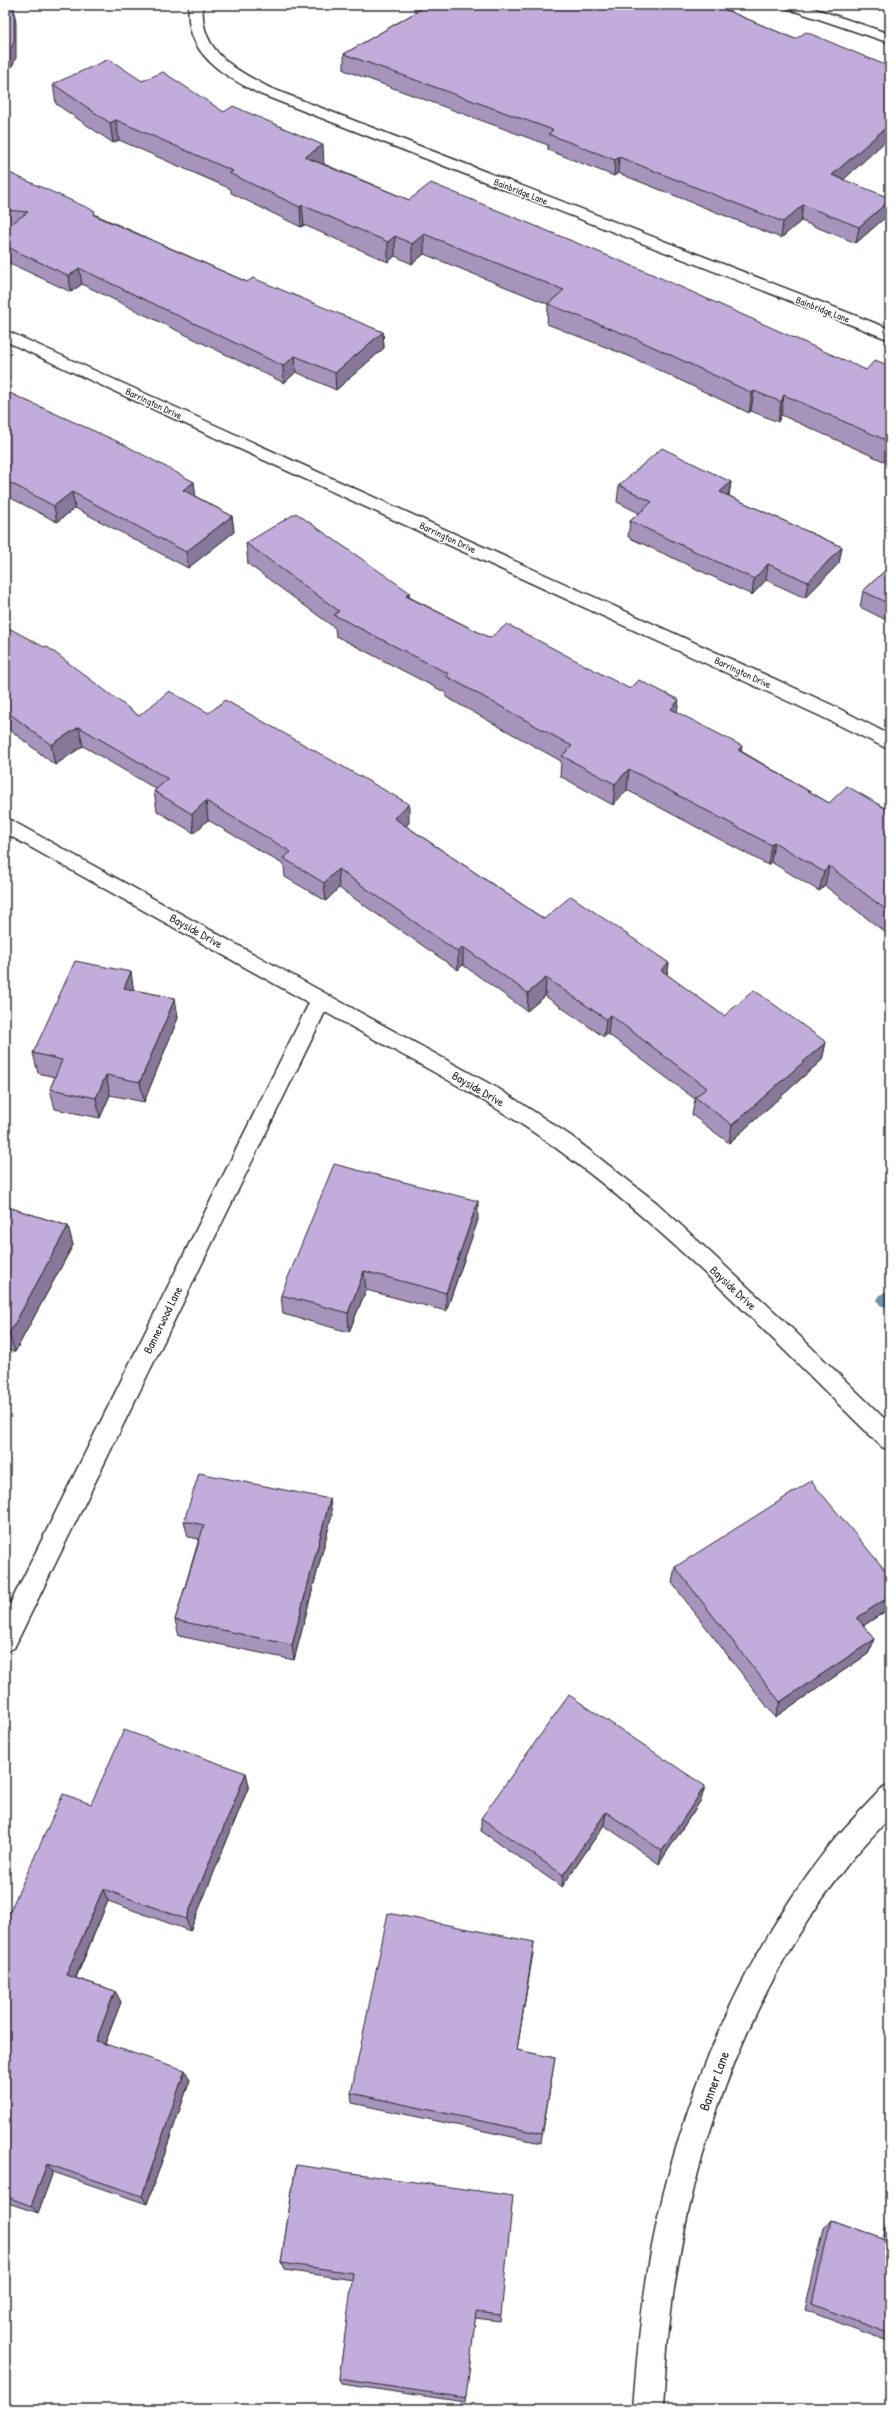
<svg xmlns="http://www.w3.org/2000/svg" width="895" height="2414" font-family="'Patrick Hand',sans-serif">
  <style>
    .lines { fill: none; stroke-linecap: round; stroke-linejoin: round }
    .stream { fill: #6e92a8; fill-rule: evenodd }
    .minor-casing { stroke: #2b2b2b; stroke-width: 3 }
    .minor { fill: #fff; fill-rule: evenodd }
    .wall { fill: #a694bc; stroke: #2b2b2b }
    .shaded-wall { fill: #877899; stroke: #2b2b2b }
    .building { fill: #c1acdb; stroke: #2b2b2b }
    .labels { text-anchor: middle; stroke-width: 3; stroke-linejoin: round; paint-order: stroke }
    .far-street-label { font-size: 10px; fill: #2b2b2b; stroke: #fff }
    .street-label { font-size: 12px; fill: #2b2b2b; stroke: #fff }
    .near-street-label { font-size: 14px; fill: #2b2b2b; stroke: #fff }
  </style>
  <rect width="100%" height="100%" fill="#fff"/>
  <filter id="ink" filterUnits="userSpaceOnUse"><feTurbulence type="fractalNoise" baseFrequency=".025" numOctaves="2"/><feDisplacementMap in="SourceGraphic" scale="8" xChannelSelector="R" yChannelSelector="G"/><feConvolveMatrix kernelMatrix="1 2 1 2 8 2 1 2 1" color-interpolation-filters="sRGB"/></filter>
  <g filter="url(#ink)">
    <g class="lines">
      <path class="stream" d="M 890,1289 L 890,1305 L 885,1307 L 880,1305 L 877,1300 L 880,1295 Z"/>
      <defs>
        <g id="minor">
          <path d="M 189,5 L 203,5 C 199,51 234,69 270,88 L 890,329 L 890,340 L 260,94 C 222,75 184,53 189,5 Z"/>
          <path d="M 784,5 L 804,5 L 890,34 L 890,43 L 786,8 Z"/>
          <path d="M 5,330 L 832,705 L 890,735 L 890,750 L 818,715 L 5,341 Z"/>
          <path d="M 5,817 L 499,1089 L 571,1136 L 657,1203 L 778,1315 L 890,1424 L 890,1450 L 882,1447 C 777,1344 675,1235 556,1148 C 484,1096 403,1056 325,1012 L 14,1648 L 5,1652 L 5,1614 L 309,1003 L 5,833 Z"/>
          <path d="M 890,1785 L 890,1817 C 875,1834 858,1851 845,1868 C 743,1999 687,2165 669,2328 C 666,2355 665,2382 663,2409 L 633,2409 C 637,2354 642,2300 652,2246 C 679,2105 738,1963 826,1850 C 842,1829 863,1809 881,1789 Z"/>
        </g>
      </defs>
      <use href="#minor" class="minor-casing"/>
      <use href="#minor" class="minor"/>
    </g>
    <g class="wall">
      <path d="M 411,5 L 714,5 L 795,39 L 890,67 L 890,137 L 843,180 L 888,215 L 856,243 L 801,221 L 781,238 L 618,173 L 614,176 L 548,150 L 548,145 L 344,70 L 344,54 L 416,12 Z"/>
      <path d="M 142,81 L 224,112 L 324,164 L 409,200 L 866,370 L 890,366 L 890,464 L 781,415 L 778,422 L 751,411 L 749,413 L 631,357 L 547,324 L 548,304 L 424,254 L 412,264 L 395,256 L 388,262 L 304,225 L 301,227 L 231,193 L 231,189 L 119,140 L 113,143 L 56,104 L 53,84 Z"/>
      <path d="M 5,171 L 96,215 L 247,282 L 383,332 L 384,348 L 336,390 L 296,372 L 284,383 L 82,284 L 71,292 L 5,261 L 5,228 L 8,226 L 5,226 Z"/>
      <path d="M 5,391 L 194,482 L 195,496 L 232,516 L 234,532 L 188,568 L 75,508 L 57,522 L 5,495 Z"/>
      <path d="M 731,482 L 729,496 L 842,547 L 839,563 L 805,598 L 766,580 L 752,595 L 628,537 L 630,521 L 639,513 L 617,502 L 619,485 Z"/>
      <path d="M 246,543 L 409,592 L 409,597 L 490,638 L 630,689 L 677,712 L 741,751 L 829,803 L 890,811 L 890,936 L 825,886 L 819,891 L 771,862 L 768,865 L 627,790 L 613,805 L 560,776 L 561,761 L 446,697 L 446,693 L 336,636 L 335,628 L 248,564 Z"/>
      <path d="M 890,566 L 890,622 L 860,607 L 863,591 Z"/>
      <path d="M 5,626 L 139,716 L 409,823 L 406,826 L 544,919 L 669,963 L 667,975 L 724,1016 L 826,1042 L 822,1060 L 729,1143 L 692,1115 L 695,1099 L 608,1034 L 604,1037 L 545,996 L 527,1011 L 463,965 L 458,970 L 339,888 L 326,901 L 285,877 L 284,865 L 208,820 L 194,833 L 157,811 L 154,791 L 156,789 L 83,746 L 55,765 L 5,726 Z"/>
      <path d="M 134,990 L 175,998 L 178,1018 L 144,1102 L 110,1095 L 100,1118 L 55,1109 L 50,1089 L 55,1077 L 38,1073 L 33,1053 Z"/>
      <path d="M 5,1206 L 68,1226 L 73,1245 L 15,1352 L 5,1349 Z"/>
      <path d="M 478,1220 L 446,1311 L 366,1290 L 349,1332 L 283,1314 L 281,1295 Z"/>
      <path d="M 332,1515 L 294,1660 L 179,1636 L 175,1620 L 199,1539 L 188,1537 L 184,1521 Z"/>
      <path d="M 675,1567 L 890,1576 L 890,1608 L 863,1626 L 875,1639 L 868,1654 L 775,1717 L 672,1583 Z"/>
      <path d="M 246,1773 L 249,1786 L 190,1931 L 108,1901 L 76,1978 L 115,1991 L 121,2002 L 105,2044 L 190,2080 L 147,2204 L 53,2172 L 38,2213 L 5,2202 L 5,1922 L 91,1804 Z"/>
      <path d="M 705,1786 L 701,1800 L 659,1864 L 604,1825 L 562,1887 L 481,1831 L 481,1818 Z"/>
      <path d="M 534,1942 L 517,2050 L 555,2058 L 541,2143 L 352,2103 L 351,2093 Z"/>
      <path d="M 296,2165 L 501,2315 L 500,2321 L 475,2318 L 465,2402 L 341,2384 L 339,2379 L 353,2280 L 284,2270 L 281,2263 Z"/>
      <path d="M 890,2208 L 890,2342 L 805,2310 L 824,2228 L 831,2220 L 883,2239 Z"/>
    </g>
    <g class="shaded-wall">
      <path d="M 14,8 L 16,24 L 16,58 L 5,82 L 5,60 Z"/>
      <path d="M 116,120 L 119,140 L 113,143 L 110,123 Z"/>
      <path d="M 890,124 L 890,137 L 830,192 L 832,175 Z"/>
      <path d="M 323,145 L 324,165 L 305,157 Z"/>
      <path d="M 619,157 L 618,173 L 614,176 L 615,160 Z"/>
      <path d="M 890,200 L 890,204 L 888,215 L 856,243 L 859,227 Z"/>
      <path d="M 302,205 L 304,225 L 301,227 L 300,207 Z"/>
      <path d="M 803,205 L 801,221 L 781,238 L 783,222 Z"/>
      <path d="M 424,234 L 424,254 L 412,264 L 412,244 Z"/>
      <path d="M 395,236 L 395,256 L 388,262 L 388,242 Z"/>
      <path d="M 79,268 L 82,284 L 71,292 L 69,276 Z"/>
      <path d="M 383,332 L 384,348 L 336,390 L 335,373 Z"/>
      <path d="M 295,356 L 296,372 L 284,383 L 283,366 Z"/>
      <path d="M 754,391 L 751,411 L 749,413 L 752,393 Z"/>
      <path d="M 784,395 L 781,415 L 778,422 L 781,402 Z"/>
      <path d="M 194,482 L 196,498 L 183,490 Z"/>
      <path d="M 731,482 L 728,498 L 720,492 Z"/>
      <path d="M 72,492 L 75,508 L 57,522 L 54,506 Z"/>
      <path d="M 232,516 L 234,532 L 188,568 L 186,552 Z"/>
      <path d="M 842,547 L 839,563 L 805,598 L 808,582 Z"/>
      <path d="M 768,564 L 766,580 L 752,595 L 754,579 Z"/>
      <path d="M 409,592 L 410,613 L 406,596 Z"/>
      <path d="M 679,700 L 676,721 L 671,709 Z"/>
      <path d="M 79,727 L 83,746 L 55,765 L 51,745 Z"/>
      <path d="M 742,746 L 739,766 L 738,750 Z"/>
      <path d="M 629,769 L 627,790 L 613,805 L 615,784 Z"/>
      <path d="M 206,801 L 208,820 L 194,833 L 192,814 Z"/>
      <path d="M 409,804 L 409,823 L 394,837 L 394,818 Z"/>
      <path d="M 774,842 L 771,862 L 768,865 L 771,845 Z"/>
      <path d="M 829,866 L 825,886 L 819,891 L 824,872 Z"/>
      <path d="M 338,869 L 339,888 L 326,901 L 324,883 Z"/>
      <path d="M 463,947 L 463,965 L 458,970 L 458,952 Z"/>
      <path d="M 669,963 L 666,981 L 661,970 Z"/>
      <path d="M 131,972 L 134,992 L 124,988 Z"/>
      <path d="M 546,978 L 545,996 L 527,1011 L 528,993 Z"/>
      <path d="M 175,998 L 178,1018 L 144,1102 L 140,1082 Z"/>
      <path d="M 610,1015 L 608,1034 L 604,1037 L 606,1019 Z"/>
      <path d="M 826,1042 L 822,1060 L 729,1143 L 732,1125 Z"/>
      <path d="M 106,1075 L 110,1095 L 100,1118 L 96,1098 Z"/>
      <path d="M 478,1201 L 478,1220 L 446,1311 L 446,1293 Z"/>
      <path d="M 68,1226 L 73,1245 L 15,1352 L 9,1334 Z"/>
      <path d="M 364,1271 L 366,1290 L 349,1332 L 348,1313 Z"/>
      <path d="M 330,1499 L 332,1515 L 294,1660 L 292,1645 Z"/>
      <path d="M 890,1596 L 890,1608 L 851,1634 L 857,1618 Z"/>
      <path d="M 875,1639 L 868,1654 L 775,1717 L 780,1702 Z"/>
      <path d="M 246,1773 L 249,1786 L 190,1931 L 186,1919 Z"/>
      <path d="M 705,1786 L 701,1800 L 659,1864 L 662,1851 Z"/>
      <path d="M 606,1812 L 604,1825 L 562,1887 L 563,1875 Z"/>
      <path d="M 103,1889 L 108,1901 L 72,1986 L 66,1975 Z"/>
      <path d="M 534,1942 L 533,1953 L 515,2060 L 517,2050 Z"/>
      <path d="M 115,1991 L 121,2002 L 102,2051 L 96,2041 Z"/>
      <path d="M 185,2070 L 190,2080 L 147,2204 L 142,2196 Z"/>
      <path d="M 47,2164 L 53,2172 L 38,2213 L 31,2206 Z"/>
    </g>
    <g class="building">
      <path d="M 421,5 L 714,5 L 795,39 L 806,32 L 890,67 L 890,124 L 832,175 L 890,198 L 890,200 L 859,227 L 803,205 L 783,222 L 619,157 L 615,160 L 548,134 L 553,130 L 344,54 L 423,8 Z"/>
      <path d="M 14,8 L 14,42 L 5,60 L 5,9 Z"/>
      <path d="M 109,59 L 142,81 L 163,72 L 224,112 L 233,106 L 323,145 L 305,157 L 409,200 L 431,183 L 645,271 L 866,370 L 875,360 L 890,366 L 890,442 L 784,395 L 781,402 L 754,391 L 752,393 L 632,337 L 548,304 L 564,290 L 424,234 L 412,244 L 395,236 L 388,242 L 302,205 L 300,207 L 229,173 L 233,171 L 116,120 L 110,123 L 53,84 Z"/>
      <path d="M 5,171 L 95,211 L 94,215 L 247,282 L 253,278 L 383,332 L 335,373 L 295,356 L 283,366 L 79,268 L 69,276 L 5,246 L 5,228 L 28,212 L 5,210 Z"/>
      <path d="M 5,391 L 123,444 L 194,482 L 183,490 L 232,516 L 186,552 L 72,492 L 54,506 L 5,480 Z"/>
      <path d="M 662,448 L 731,482 L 720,492 L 842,547 L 808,582 L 768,564 L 754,579 L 630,521 L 652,502 L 619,485 Z"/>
      <path d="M 296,513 L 409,592 L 406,596 L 490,638 L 507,624 L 630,689 L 639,680 L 679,700 L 671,709 L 742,746 L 738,750 L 829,803 L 847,786 L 890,811 L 890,913 L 829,866 L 824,872 L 774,842 L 771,845 L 629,769 L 615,784 L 562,756 L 572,746 L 446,676 L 449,674 L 334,615 L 339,611 L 246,543 Z"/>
      <path d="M 890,566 L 890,604 L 863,591 Z"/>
      <path d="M 5,626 L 44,647 L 46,646 L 139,716 L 169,691 L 209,713 L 225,700 L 409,804 L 394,818 L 544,919 L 571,896 L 669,963 L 661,970 L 724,1016 L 754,990 L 826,1042 L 732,1125 L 695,1097 L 707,1088 L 610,1015 L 606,1019 L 546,978 L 528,993 L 463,947 L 458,952 L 338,869 L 324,883 L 283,858 L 291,852 L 206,801 L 192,814 L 154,791 L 168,779 L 79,727 L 51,745 L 5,710 Z"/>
      <path d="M 75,961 L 131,972 L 124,988 L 175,998 L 140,1082 L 106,1075 L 96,1098 L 50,1089 L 62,1060 L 33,1053 Z"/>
      <path d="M 334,1164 L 478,1201 L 446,1293 L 364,1271 L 348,1313 L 281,1295 Z"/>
      <path d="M 5,1206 L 68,1226 L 9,1334 L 5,1333 Z"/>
      <path d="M 199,1473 L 330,1499 L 292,1645 L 175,1620 L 204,1525 L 184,1521 Z"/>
      <path d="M 811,1481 L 890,1576 L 890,1596 L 857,1618 L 875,1639 L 780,1702 L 675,1567 Z"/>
      <path d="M 569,1695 L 705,1786 L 662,1851 L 606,1812 L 563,1875 L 481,1818 Z"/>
      <path d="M 124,1730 L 246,1773 L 186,1919 L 103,1889 L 66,1975 L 115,1991 L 96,2041 L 185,2070 L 142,2196 L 47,2164 L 31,2206 L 5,2196 L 5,1922 L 63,1794 L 91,1804 Z"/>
      <path d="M 388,1913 L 534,1942 L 517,2050 L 555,2058 L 542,2134 L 351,2093 Z"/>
      <path d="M 296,2165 L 513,2196 L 501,2315 L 476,2312 L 466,2398 L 339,2379 L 353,2273 L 281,2263 Z"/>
      <path d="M 831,2220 L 889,2241 L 890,2236 L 890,2334 L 812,2304 Z"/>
    </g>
  </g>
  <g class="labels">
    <g class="far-street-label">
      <text transform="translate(521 191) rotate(21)" y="4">Bainbridge Lane</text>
      <text transform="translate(823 309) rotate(21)" y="4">Bainbridge Lane</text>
      <text transform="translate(154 403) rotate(25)" y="4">Barrington Drive</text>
      <text transform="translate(448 537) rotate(25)" y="4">Barrington Drive</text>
      <text transform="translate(743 672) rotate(25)" y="4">Barrington Drive</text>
    </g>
    <g class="street-label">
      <text transform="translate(196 931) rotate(29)" y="4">Bayside Drive</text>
      <text transform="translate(478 1089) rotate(30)" y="4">Bayside Drive</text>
      <text transform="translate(733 1288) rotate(43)" y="4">Bayside Drive</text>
      <text transform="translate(163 1320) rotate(-64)" y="4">Bannerwood Lane</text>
    </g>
    <g class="near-street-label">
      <text transform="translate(714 2081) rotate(-70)" y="5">Banner Lane</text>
    </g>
  </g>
  <rect width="895" height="2414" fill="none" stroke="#fff" stroke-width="20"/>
  <rect x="10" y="10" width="875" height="2394" fill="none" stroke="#2b2b2b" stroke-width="1.5" filter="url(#ink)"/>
</svg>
